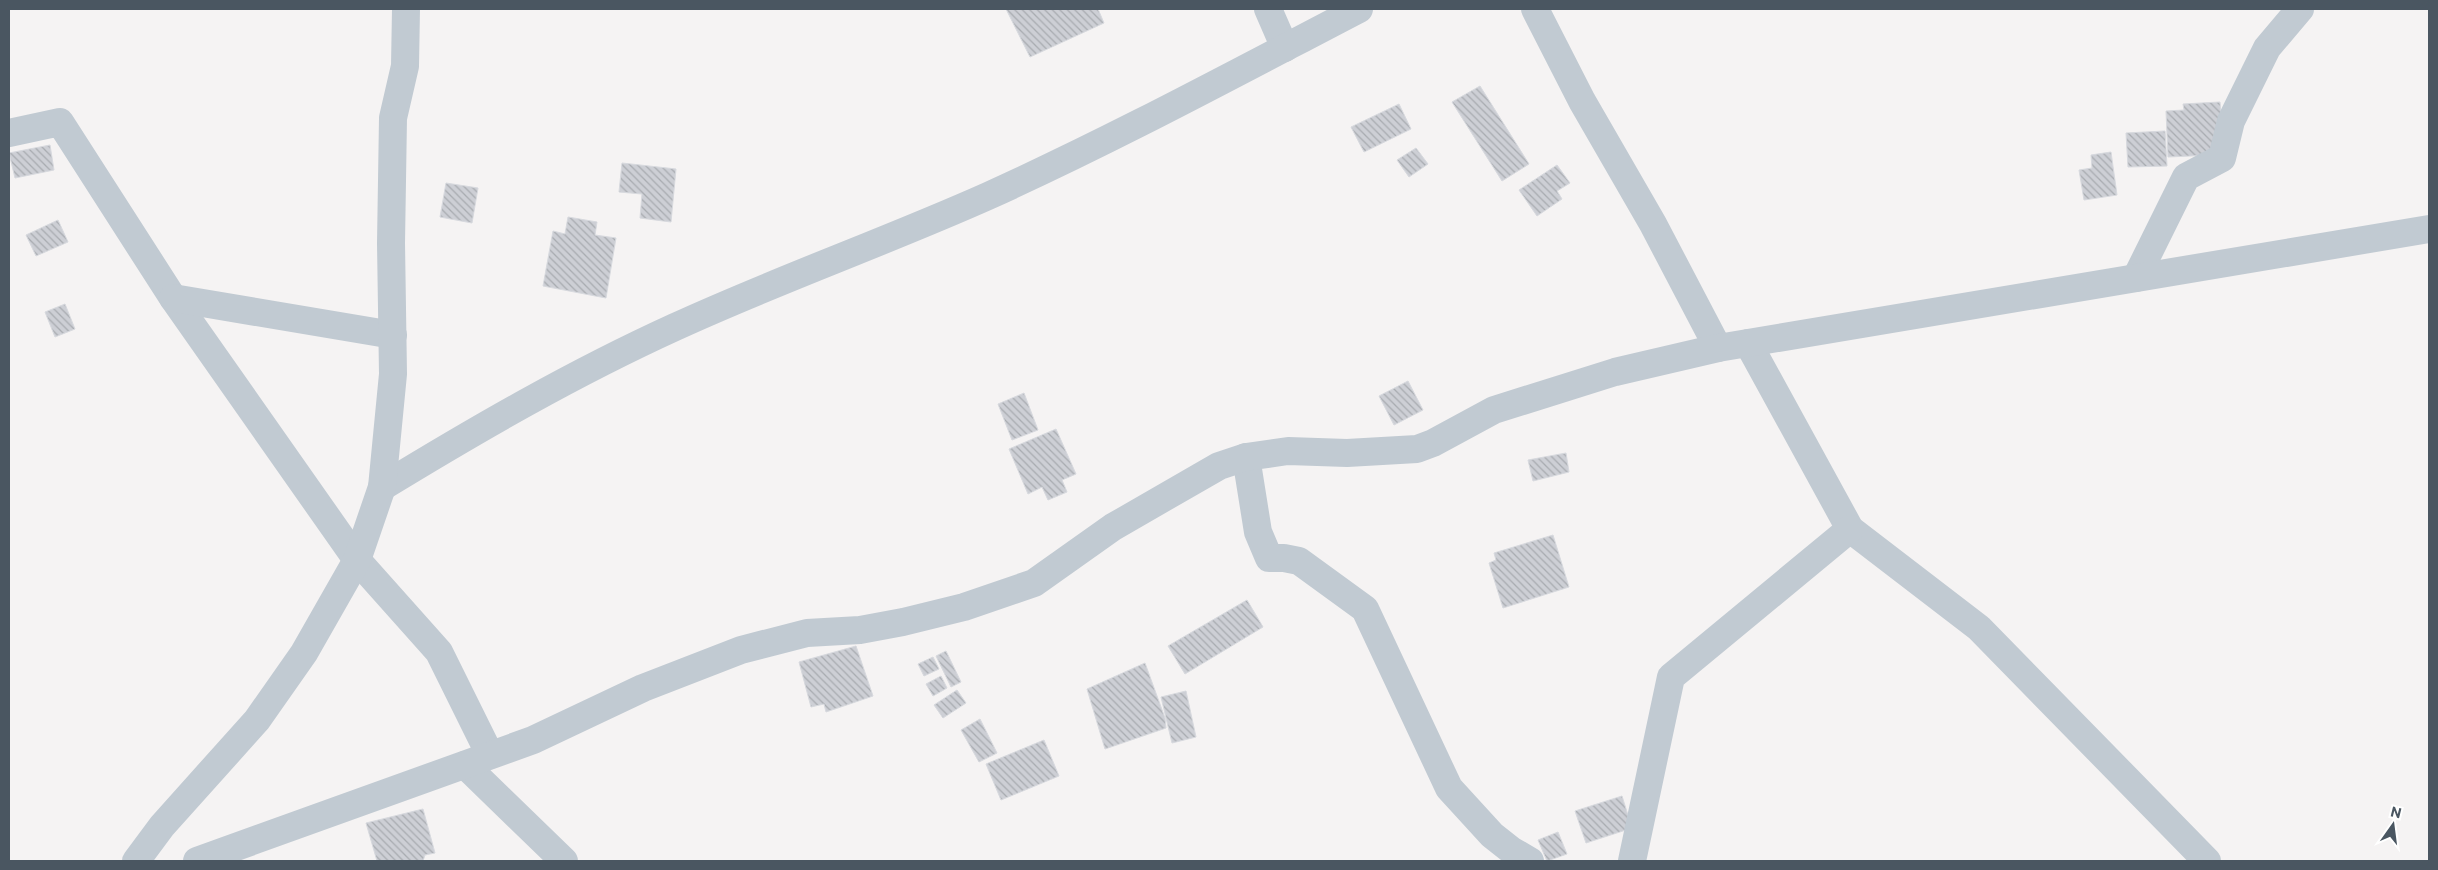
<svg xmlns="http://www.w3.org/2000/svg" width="2438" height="870" font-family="Commissioner,sans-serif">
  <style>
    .building { fill: url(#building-back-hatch); stroke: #d7d9de }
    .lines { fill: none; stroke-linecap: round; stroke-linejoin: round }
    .minor { stroke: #c1cad2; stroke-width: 28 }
  </style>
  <defs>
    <pattern id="building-back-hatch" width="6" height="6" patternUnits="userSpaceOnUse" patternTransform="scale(1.25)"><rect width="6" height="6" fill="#cdcfd5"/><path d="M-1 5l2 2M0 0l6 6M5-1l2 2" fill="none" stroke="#a8abb0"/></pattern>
  </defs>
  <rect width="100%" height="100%" fill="#f5f3f3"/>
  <g class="building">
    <path d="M 1006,9 L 1098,9 L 1104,23 L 1030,57 Z"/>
    <path d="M 1480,86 L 1529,164 L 1502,181 L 1452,102 Z"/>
    <path d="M 2220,102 L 2223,145 L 2212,155 L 2168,157 L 2166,111 L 2184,110 L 2183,104 Z"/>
    <path d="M 1399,104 L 1411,129 L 1364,152 L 1351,127 Z"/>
    <path d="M 2165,131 L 2167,166 L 2128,167 L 2126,133 Z"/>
    <path d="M 50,145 L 54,170 L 15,178 L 9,153 Z"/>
    <path d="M 1416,148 L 1428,164 L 1409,177 L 1397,160 Z"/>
    <path d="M 2111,152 L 2117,195 L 2084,200 L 2079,170 L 2092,168 L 2091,155 Z"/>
    <path d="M 622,163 L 676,169 L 671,222 L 640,218 L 642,194 L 619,192 Z"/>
    <path d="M 1557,165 L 1570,183 L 1557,191 L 1562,199 L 1537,216 L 1519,190 Z"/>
    <path d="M 446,183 L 478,188 L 472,223 L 440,217 Z"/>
    <path d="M 568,217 L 597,222 L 595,235 L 616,238 L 606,298 L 543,286 L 553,231 L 565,234 Z"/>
    <path d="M 58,220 L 68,242 L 36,256 L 26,235 Z"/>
    <path d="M 65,304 L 75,329 L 55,337 L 45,312 Z"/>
    <path d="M 1408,381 L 1423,410 L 1394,425 L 1379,396 Z"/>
    <path d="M 1024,393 L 1038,430 L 1012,440 L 998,404 Z"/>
    <path d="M 1056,429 L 1076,474 L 1062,480 L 1067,492 L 1048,500 L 1042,487 L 1028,494 L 1009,449 Z"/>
    <path d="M 1566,453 L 1569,472 L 1533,481 L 1528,460 Z"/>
    <path d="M 1553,535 L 1569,587 L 1503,608 L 1489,563 L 1496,560 L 1494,553 Z"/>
    <path d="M 1247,600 L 1263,627 L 1185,674 L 1168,646 Z"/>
    <path d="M 856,646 L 873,696 L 826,712 L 824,704 L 811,707 L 799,662 Z"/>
    <path d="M 946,651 L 961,682 L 951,687 L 936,656 Z"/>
    <path d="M 933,657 L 939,669 L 924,676 L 918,664 Z"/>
    <path d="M 1145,663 L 1165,718 L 1166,728 L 1105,749 L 1087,689 Z"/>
    <path d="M 941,676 L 947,688 L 933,696 L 926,684 Z"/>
    <path d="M 957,690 L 966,703 L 943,718 L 934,705 Z"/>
    <path d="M 1186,691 L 1196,737 L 1172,743 L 1161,697 Z"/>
    <path d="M 980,719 L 997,753 L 979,762 L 961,730 Z"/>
    <path d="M 1044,740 L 1059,776 L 1001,800 L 986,764 Z"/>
    <path d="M 1622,796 L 1632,828 L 1586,843 L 1575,811 Z"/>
    <path d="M 423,809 L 435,853 L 425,855 L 423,861 L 377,861 L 366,823 Z"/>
    <path d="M 1558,832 L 1567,854 L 1547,861 L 1538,840 Z"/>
  </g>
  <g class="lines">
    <g class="minor">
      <path d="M 1268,9 L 1285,48"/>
      <path d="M 1535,9 L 1582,101 L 1653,224 L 1718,348"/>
      <path d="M 9,133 L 60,122 L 173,298 L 357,560 L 439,652 L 490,755"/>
      <path d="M 2136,278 L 2186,177 L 2222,158 L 2231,121 L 2267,48 L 2300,9"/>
      <path d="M 173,298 L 393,335"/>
      <path d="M 1748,343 L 1850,529 L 1979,628 L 2207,861"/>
      <path d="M 1246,457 L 1258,532 L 1269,558 L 1284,558 L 1299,561 L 1365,609 L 1449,788 L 1492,835 L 1511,850 L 1530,861"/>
      <path d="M 382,487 C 477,429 574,373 675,327 C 777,280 885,242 988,196 C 1114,139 1236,73 1359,9"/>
      <path d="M 465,765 L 564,861"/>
      <path d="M 136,861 L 162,826 L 257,720 L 304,653 L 357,560 L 382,487 L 393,374 L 391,243 L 393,118 L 405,66 L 406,9"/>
      <path d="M 197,861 L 533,740 L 643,688 L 741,650 L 807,633 L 860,630 L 903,622 L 964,607 L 1034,583 L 1113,527 L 1219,466 L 1246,457 L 1288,451 L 1347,453 L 1417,449 L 1433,443 L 1494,410 L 1615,372 L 1718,348 L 2429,229"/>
      <path d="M 1632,861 L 1671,677 L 1850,529"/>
    </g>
  </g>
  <rect width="2438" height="870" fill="none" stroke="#4a5661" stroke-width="20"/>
  <g transform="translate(2393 825) rotate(14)" stroke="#ffffff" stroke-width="4" paint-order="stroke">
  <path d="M0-4L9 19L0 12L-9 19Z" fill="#4a5661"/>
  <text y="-8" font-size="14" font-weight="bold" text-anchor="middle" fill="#4a5661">N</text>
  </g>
</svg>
